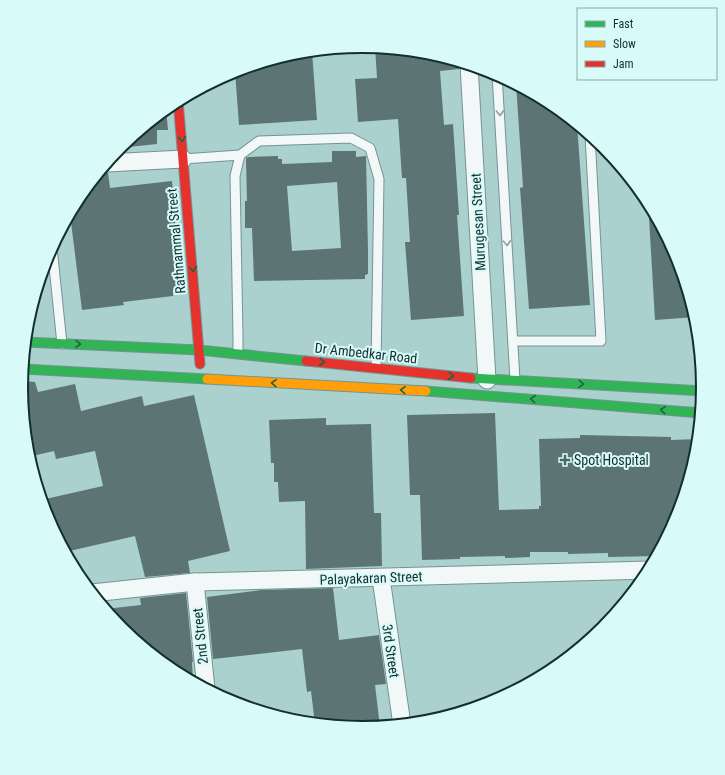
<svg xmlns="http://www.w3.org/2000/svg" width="725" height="775" font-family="'Roboto Condensed',sans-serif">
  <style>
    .building { fill: #5c7574; fill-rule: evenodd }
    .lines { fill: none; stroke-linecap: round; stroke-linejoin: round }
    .lane-casing { stroke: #759492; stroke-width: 11 }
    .street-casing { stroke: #759492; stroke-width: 19 }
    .fast-casing { stroke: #759492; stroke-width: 11 }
    .slow-casing { stroke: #759492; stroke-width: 11 }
    .jam-casing { stroke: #759492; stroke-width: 11 }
    .lane { stroke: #f2f8f8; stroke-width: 9 }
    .street { stroke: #f2f8f8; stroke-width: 17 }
    .fast { stroke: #30b455; stroke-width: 9 }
    .slow { stroke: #ff9f0a; stroke-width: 9 }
    .jam { stroke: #e5322d; stroke-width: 9 }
    .oneway { stroke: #8d9e9d }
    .oneway2 { stroke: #1e643e }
    .poi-dot { fill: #476866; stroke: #d8faf8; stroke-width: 1.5 }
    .labels { text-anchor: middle; stroke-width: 4; stroke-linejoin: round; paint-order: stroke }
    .street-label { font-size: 14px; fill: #122f2e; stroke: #d8faf8 }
    .poi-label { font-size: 14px; fill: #122f2e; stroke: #d8faf8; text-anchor: start }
    .rim { fill: none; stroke: #122f2e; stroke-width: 2 }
  </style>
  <rect width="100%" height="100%" fill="#aad1ce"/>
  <g class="building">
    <path d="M 375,47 L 429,53 L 460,62 L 459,69 L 440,71 L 444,125 L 453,124 L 459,215 L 457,215 L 464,316 L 411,320 L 405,242 L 410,242 L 406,178 L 402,178 L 398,119 L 358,122 L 355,79 L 377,78 Z"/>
    <path d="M 312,51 L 317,120 L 239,125 L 235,71 L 296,53 Z"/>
    <path d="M 516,84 L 552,104 L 577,124 L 590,305 L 529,309 L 520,188 L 523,187 Z"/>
    <path d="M 166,109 L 168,130 L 157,130 L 157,144 L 119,148 Z"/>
    <path d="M 332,151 L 356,151 L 356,157 L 366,156 L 368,251 L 368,274 L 365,275 L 365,279 L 254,281 L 252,228 L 245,228 L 245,201 L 247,201 L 246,158 L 248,157 L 278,156 L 278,159 L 282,159 L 282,164 L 332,162 ZM 337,182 L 341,248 L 292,251 L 287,186 Z"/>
    <path d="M 101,171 L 108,173 L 110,188 L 172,181 L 181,289 L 173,290 L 173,296 L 123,302 L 124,305 L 82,310 L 70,214 L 79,198 Z"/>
    <path d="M 648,201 L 678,257 L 696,317 L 655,320 Z"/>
    <path d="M 22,381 L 35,382 L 38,392 L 75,384 L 81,411 L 142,396 L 144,406 L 194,395 L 230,551 L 188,561 L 190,573 L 145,577 L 135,536 L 65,552 L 47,518 L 41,500 L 103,486 L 95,451 L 56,459 L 54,451 L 28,457 L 21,387 Z"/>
    <path d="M 495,413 L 499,510 L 539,509 L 539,506 L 541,506 L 539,439 L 580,438 L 580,435 L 671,437 L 671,440 L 699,439 L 697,454 L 687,488 L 680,488 L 681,509 L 678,518 L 658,556 L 608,557 L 608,553 L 568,554 L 568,552 L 530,552 L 530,557 L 505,558 L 505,556 L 460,557 L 460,559 L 422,560 L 420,495 L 410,495 L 407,415 Z"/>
    <path d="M 326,418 L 326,425 L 371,424 L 374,513 L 381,513 L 382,566 L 306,569 L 305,501 L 279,502 L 278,482 L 274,482 L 274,463 L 271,463 L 269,420 Z"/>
    <path d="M 333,588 L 339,640 L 379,635 L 386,684 L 375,685 L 380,727 L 362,729 L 315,724 L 311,691 L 307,692 L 302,649 L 213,659 L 207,597 L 261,590 Z"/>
    <path d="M 186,593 L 193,662 L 192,662 L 193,682 L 173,671 L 121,629 L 105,609 L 141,605 L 140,598 Z"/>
  </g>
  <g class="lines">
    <defs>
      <g id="lane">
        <path d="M 497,74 L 515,380"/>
        <path d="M 183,159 L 240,155"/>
        <path d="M 52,247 L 62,344"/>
        <path d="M 513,341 L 601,341 L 590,135"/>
        <path d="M 238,353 L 238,336 L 235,176 L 240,155 L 259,141 L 351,138 L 370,148 L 379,179 L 376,367"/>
      </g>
      <g id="street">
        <path d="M 469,65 L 487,380"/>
        <path d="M 107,163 L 183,159"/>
        <path d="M 381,578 L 402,725"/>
        <path d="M 195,582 L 206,689"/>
        <path d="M 92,593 L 195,582 L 650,570"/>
      </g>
      <g id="fast">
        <path d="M 25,342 L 199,350 L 306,361"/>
        <path d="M 23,369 L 207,379"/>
        <path d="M 471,378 L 704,391"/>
        <path d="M 426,391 L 701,413"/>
      </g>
      <path id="slow" d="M 207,379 L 426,391"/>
      <g id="jam">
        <path d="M 178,100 L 200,364"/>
        <path d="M 306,361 L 471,378"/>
      </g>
    </defs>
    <use href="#lane" class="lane-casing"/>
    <use href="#street" class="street-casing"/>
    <use href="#fast" class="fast-casing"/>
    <use href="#slow" class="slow-casing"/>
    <use href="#jam" class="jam-casing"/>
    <use href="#lane" class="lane"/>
    <use href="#street" class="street"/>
    <use href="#fast" class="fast"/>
    <use href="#slow" class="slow"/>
    <use href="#jam" class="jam"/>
  </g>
  <defs><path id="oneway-chevron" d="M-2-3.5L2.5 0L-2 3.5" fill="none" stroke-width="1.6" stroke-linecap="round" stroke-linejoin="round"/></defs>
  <g class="oneway">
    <use href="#oneway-chevron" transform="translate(500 113) rotate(87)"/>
    <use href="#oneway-chevron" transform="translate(507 243) rotate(87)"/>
  </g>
  <g class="oneway2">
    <use href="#oneway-chevron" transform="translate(182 139) rotate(85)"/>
    <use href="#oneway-chevron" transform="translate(193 269) rotate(85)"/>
    <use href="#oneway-chevron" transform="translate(78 344) rotate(2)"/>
    <use href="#oneway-chevron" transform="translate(322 362) rotate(6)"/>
    <use href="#oneway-chevron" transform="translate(451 376) rotate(6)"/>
    <use href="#oneway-chevron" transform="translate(274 383) rotate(-177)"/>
    <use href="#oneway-chevron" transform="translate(581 384) rotate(4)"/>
    <use href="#oneway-chevron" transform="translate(403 390) rotate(-176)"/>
    <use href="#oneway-chevron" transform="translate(533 399) rotate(-175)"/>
    <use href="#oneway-chevron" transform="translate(663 410) rotate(-175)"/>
  </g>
  <path class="poi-dot" d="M563 454h4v4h4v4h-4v4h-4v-4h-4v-4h4z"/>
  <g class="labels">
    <g class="street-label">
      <text transform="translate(478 222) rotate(-93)" y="5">Murugesan Street</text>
      <text transform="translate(176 241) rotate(-95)" y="5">Rathnammal Street</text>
      <text transform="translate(366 353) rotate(6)" y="5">Dr Ambedkar Road</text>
      <text transform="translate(371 578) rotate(-2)" y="5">Palayakaran Street</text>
      <text transform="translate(200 636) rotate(-96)" y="5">2nd Street</text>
      <text transform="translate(391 651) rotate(82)" y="5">3rd Street</text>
    </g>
    <g class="poi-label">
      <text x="574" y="465">Spot Hospital</text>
    </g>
  </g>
  <path d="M0 0H725V775H0ZM28 387a334 334 0 1 1 668 0a334 334 0 1 1-668 0Z" fill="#d8faf8" fill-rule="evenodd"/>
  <path class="rim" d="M28 387a334 334 0 1 1 668 0a334 334 0 1 1-668 0Z"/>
  <rect x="577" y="8" width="140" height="72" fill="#d8faf8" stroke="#89a9a7"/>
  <rect x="585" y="21" width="20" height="6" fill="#30b455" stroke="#89a9a7"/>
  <text x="613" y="28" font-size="12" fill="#122f2e">Fast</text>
  <rect x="585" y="41" width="20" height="6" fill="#ff9f0a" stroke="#89a9a7"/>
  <text x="613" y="48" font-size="12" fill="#122f2e">Slow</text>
  <rect x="585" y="61" width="20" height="6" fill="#e5322d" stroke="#89a9a7"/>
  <text x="613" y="68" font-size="12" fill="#122f2e">Jam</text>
</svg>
